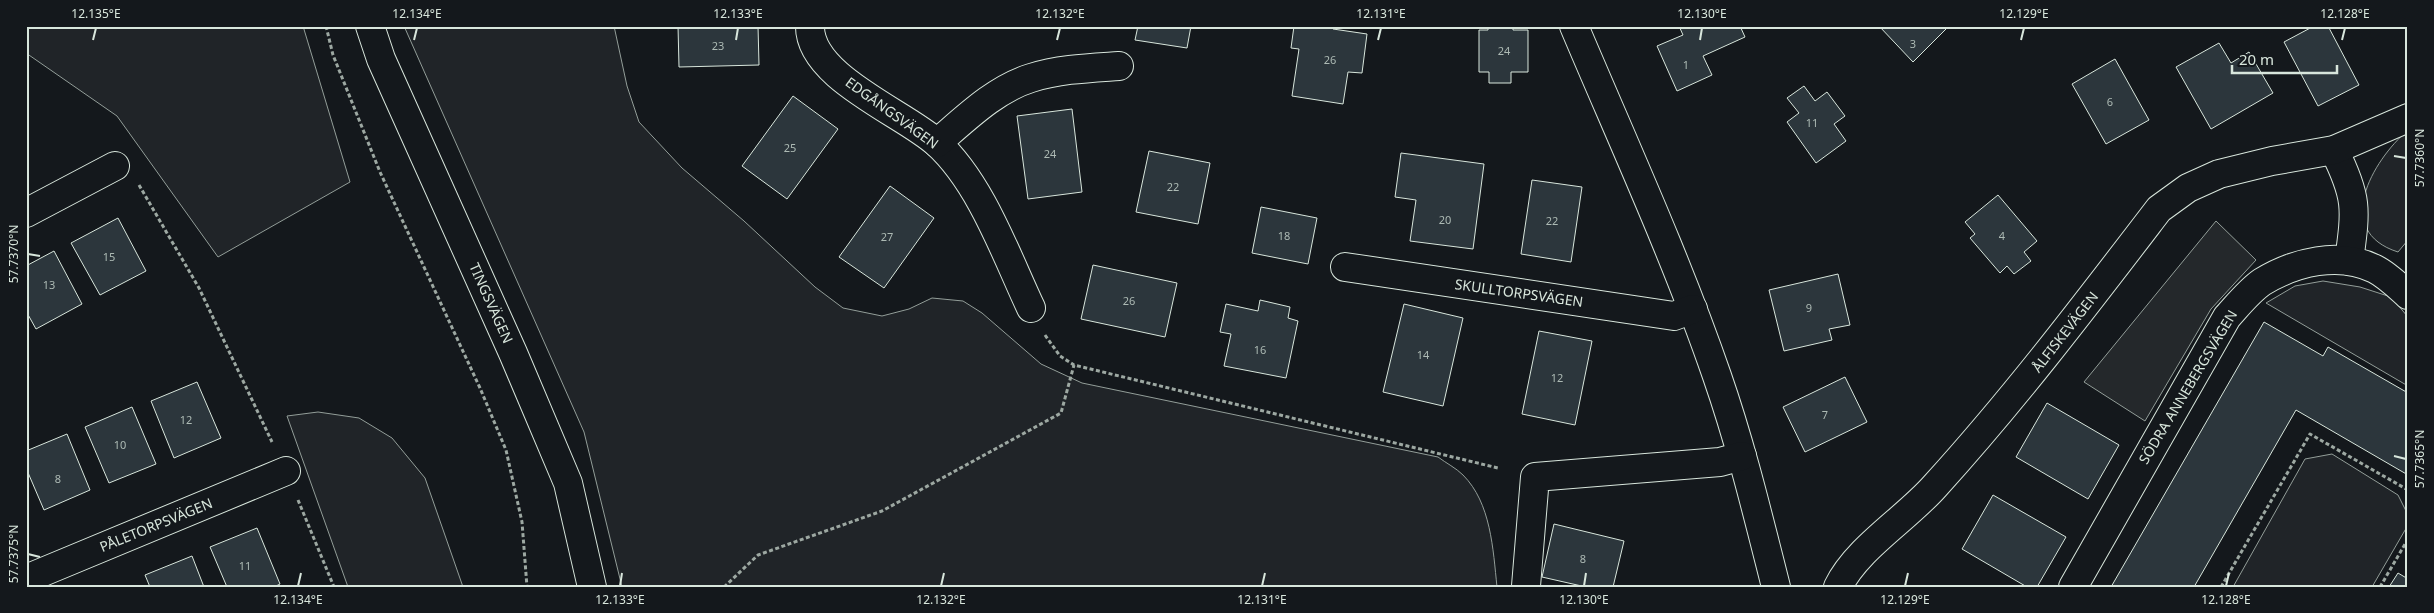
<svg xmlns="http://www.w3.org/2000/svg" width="2434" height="613" font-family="'Noto Sans',sans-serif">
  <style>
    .green { fill: #202428; stroke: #939e99 }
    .parking { fill: #24282b; stroke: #939e99 }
    .building { fill: #2c363c; stroke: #d8e6dc }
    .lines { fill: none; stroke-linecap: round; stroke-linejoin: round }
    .minor-casing { stroke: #d8e6dc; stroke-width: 30 }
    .path { stroke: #9da8a2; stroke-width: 3; stroke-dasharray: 4 2.5; stroke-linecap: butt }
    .minor { stroke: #14181c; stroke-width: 28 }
    .ticks { fill: none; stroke: #d8e6dc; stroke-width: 2 }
    .labels { text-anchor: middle; stroke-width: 4; stroke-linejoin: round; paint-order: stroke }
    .number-label { font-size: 11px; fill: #adbab4 }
    .street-label { font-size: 14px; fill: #d8e6dc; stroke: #14181c }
    .neatline { fill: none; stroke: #d8e6dc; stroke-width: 2 }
    .ticks-label { font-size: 12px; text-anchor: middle; fill: #d8e6dc }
  </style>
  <rect width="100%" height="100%" fill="#14181c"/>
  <g class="green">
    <path d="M 26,26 L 303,26 L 350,182 L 218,257 L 117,116 L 26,53 Z"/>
    <path d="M 404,26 L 614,26 L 627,86 L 639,122 L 682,168 L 744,221 L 815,287 L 843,308 L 882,316 L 909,309 L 932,298 L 963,301 L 982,313 L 1041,364 L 1082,383 L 1438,457 C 1446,463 1456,468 1463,475 C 1491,503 1493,549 1497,587 L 622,587 L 584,432 Z"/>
    <path d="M 2408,130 L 2408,240 L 2398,252 C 2332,231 2372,161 2408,130 Z"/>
    <path d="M 2323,281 L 2360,287 L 2391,297 L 2408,317 L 2408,386 L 2266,303 L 2295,286 Z"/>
    <path d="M 318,412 L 359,418 L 392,438 L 425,478 L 463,587 L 348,587 L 287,416 Z"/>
    <path d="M 2332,454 L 2398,495 L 2408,515 L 2408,525 L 2372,587 L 2233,587 L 2305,459 Z"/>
  </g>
  <path class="parking" d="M 2216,221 L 2256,260 L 2211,309 L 2145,421 L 2084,382 Z"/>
  <g class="building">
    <path d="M 678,26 L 758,26 L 759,65 L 679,67 Z"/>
    <path d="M 1138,26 L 1191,26 L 1187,48 L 1135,40 Z"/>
    <path d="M 1294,26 L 1333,26 L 1333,29 L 1367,34 L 1362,73 L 1348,72 L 1343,104 L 1292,96 L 1299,49 L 1291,48 Z"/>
    <path d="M 1488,26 L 1513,26 L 1513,30 L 1528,30 L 1528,72 L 1511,72 L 1511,83 L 1489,83 L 1489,72 L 1479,72 L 1479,30 L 1488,30 Z"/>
    <path d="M 1679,26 L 1740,26 L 1745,37 L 1703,56 L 1712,75 L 1677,91 L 1657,46 L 1683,35 Z"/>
    <path d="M 1879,26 L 1949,26 L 1913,62 Z"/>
    <path d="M 2314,26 L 2328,26 L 2359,85 L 2318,106 L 2284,42 Z"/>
    <path d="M 2219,43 L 2231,63 L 2249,52 L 2273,93 L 2211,129 L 2176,67 Z"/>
    <path d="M 2115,59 L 2149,120 L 2106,144 L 2072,84 Z"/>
    <path d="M 1804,86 L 1815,101 L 1827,92 L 1845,116 L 1834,124 L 1846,141 L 1816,163 L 1787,122 L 1799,113 L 1787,98 Z"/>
    <path d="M 793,96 L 838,129 L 787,199 L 742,166 Z"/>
    <path d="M 1072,109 L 1082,192 L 1028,199 L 1017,116 Z"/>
    <path d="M 1149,151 L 1210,163 L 1198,224 L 1136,212 Z"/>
    <path d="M 1401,153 L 1484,164 L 1473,249 L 1410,241 L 1416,200 L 1395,197 Z"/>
    <path d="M 1532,180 L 1582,187 L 1571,262 L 1521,254 Z"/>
    <path d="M 890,186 L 934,218 L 884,288 L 839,257 Z"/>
    <path d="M 1998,195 L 2037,241 L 2024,252 L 2031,261 L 2014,274 L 2007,266 L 2000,273 L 1970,238 L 1975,234 L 1965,222 Z"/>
    <path d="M 1261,207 L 1317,218 L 1308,264 L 1252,253 Z"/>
    <path d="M 118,218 L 146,271 L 100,295 L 71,243 Z"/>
    <path d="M 54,251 L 82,304 L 36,329 L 26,311 L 26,266 Z"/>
    <path d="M 1093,265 L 1177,283 L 1165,337 L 1081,319 Z"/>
    <path d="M 1838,274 L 1850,325 L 1829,329 L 1832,340 L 1784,351 L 1769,290 Z"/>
    <path d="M 1260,300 L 1290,307 L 1288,318 L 1298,321 L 1286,378 L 1224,366 L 1231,334 L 1220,332 L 1226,304 L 1258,311 Z"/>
    <path d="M 1404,304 L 1463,318 L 1443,406 L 1383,392 Z"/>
    <path d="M 2264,322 L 2323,356 L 2328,347 L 2408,393 L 2408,475 L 2296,410 L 2194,587 L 2111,587 Z"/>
    <path d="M 1539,331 L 1592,341 L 1575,425 L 1522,414 Z"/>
    <path d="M 1845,377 L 1867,422 L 1805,452 L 1783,407 Z"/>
    <path d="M 197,382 L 221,438 L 174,458 L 151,401 Z"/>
    <path d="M 2047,403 L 2119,445 L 2088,499 L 2016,457 Z"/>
    <path d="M 132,407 L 156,464 L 109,483 L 85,427 Z"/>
    <path d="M 67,434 L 90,490 L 44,510 L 26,468 L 26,451 Z"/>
    <path d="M 1993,495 L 2066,537 L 2037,587 L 2027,587 L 1962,549 Z"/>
    <path d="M 1554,524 L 1624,541 L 1613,587 L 1586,587 L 1542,577 Z"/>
    <path d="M 257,528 L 280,584 L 274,587 L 227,587 L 210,547 Z"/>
    <path d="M 192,556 L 204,587 L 150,587 L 145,575 Z"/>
    <path d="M 2398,573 L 2408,579 L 2408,587 L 2389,587 Z"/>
  </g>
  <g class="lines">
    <defs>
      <g id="minor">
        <path d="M 370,26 L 381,59 L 513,353 L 568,483 L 592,587"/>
        <path d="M 810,26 C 809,77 904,113 937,143 C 981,183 1006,255 1031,308"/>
        <path d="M 1574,26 C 1623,142 1676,257 1717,376 C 1741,445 1758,516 1776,587"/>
        <path d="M 937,143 C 965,119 995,89 1031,78 C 1060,69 1090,68 1119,66"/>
        <path d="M 2334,150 C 2358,198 2356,209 2349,261"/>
        <path d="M 26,213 L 115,166"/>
        <path d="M 1345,267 L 1674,316 L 1693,309"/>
        <path d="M 26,579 L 286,471"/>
        <path d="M 1526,586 L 1535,477 L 1720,462 L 1742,456"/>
        <path d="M 1838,587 C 1857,548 1906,519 1935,486 C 2015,398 2087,303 2159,209 L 2188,188 L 2219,174 L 2272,161 L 2334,150 L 2408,118"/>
        <path d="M 2073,587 L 2227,317 C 2238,305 2249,291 2262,282 C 2295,262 2339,251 2375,269 C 2387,275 2398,286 2408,295"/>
      </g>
    </defs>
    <use href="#minor" class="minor-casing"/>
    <g class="path">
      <path d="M 326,26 L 333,55 L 380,172 L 480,388 L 506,450 L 522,522 L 527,587"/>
      <path d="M 139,185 L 199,288 L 272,442"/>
      <path d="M 1045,335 L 1060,356 L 1074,365 L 1498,468"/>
      <path d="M 298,500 L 334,587"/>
      <path d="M 724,587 L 758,555 L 882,511 L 1061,413 L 1074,365"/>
      <path d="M 2221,587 L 2310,434 L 2408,490"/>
      <path d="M 2380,587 L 2408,539"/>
    </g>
    <use href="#minor" class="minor"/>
  </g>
  <path class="ticks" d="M 93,40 L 96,28M 414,40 L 417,28M 736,40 L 738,28M 1057,40 L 1060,28M 1378,40 L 1381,28M 1700,40 L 1702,28M 2021,40 L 2024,28M 2342,40 L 2345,28M 2394,156 L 2406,158M 28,254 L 40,256M 2394,456 L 2406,459M 28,554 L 40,557M 298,586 L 301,573M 620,586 L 622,573M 941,586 L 944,573M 1262,586 L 1265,573M 1584,586 L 1586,573M 1905,586 L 1908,573M 2226,586 L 2229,573"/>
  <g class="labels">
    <g class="number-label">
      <text x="1913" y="48">3</text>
      <text x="718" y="50">23</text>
      <text x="1504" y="55">24</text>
      <text x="1330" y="64">26</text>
      <text x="1686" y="69">1</text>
      <text x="2110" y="106">6</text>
      <text x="1812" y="127">11</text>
      <text x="790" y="152">25</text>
      <text x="1050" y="158">24</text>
      <text x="1173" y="191">22</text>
      <text x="1445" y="224">20</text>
      <text x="1552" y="225">22</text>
      <text x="1284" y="240">18</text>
      <text x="2002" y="240">4</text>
      <text x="887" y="241">27</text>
      <text x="109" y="261">15</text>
      <text x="49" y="289">13</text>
      <text x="1129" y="305">26</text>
      <text x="1809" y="312">9</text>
      <text x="1260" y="354">16</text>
      <text x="1423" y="359">14</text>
      <text x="1557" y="382">12</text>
      <text x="1825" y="419">7</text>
      <text x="186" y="424">12</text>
      <text x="120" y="449">10</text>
      <text x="58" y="483">8</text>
      <text x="1583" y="563">8</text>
      <text x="245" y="570">11</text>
    </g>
    <g class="street-label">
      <text transform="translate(892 113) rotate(36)" y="5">EDGÅNGSVÄGEN</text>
      <text transform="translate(1519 293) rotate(8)" y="5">SKULLTORPSVÄGEN</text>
      <text transform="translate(491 303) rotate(66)" y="5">TINGSVÄGEN</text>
      <text transform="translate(2065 332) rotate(-52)" y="5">ÅLFISKEVÄGEN</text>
      <text transform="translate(2188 387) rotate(-59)" y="5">SÖDRA ANNEBERGSVÄGEN</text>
      <text transform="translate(156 525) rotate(-22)" y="5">PÅLETORPSVÄGEN</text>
    </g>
  </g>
  <rect width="2434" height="613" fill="none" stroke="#14181c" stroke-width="55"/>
  <path d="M2232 65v8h105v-8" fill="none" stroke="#d8e6dc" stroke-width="2.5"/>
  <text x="2239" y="65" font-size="15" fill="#d8e6dc" stroke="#14181c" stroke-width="4" paint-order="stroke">20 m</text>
  <rect x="28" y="28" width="2378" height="558" class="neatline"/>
  <g class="ticks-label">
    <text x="96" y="18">12.135°E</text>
    <text x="417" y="18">12.134°E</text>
    <text x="738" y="18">12.133°E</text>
    <text x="1060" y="18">12.132°E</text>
    <text x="1381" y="18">12.131°E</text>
    <text x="1702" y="18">12.130°E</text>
    <text x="2024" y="18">12.129°E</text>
    <text x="2345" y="18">12.128°E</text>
    <text transform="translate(2420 158) rotate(-90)" y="4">57.7360°N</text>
    <text transform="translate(14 254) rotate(-90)" y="4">57.7370°N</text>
    <text transform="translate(2420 459) rotate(-90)" y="4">57.7365°N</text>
    <text transform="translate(14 554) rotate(-90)" y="4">57.7375°N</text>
    <text x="298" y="604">12.134°E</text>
    <text x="620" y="604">12.133°E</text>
    <text x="941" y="604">12.132°E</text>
    <text x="1262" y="604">12.131°E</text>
    <text x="1584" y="604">12.130°E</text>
    <text x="1905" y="604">12.129°E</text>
    <text x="2226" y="604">12.128°E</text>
  </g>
</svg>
